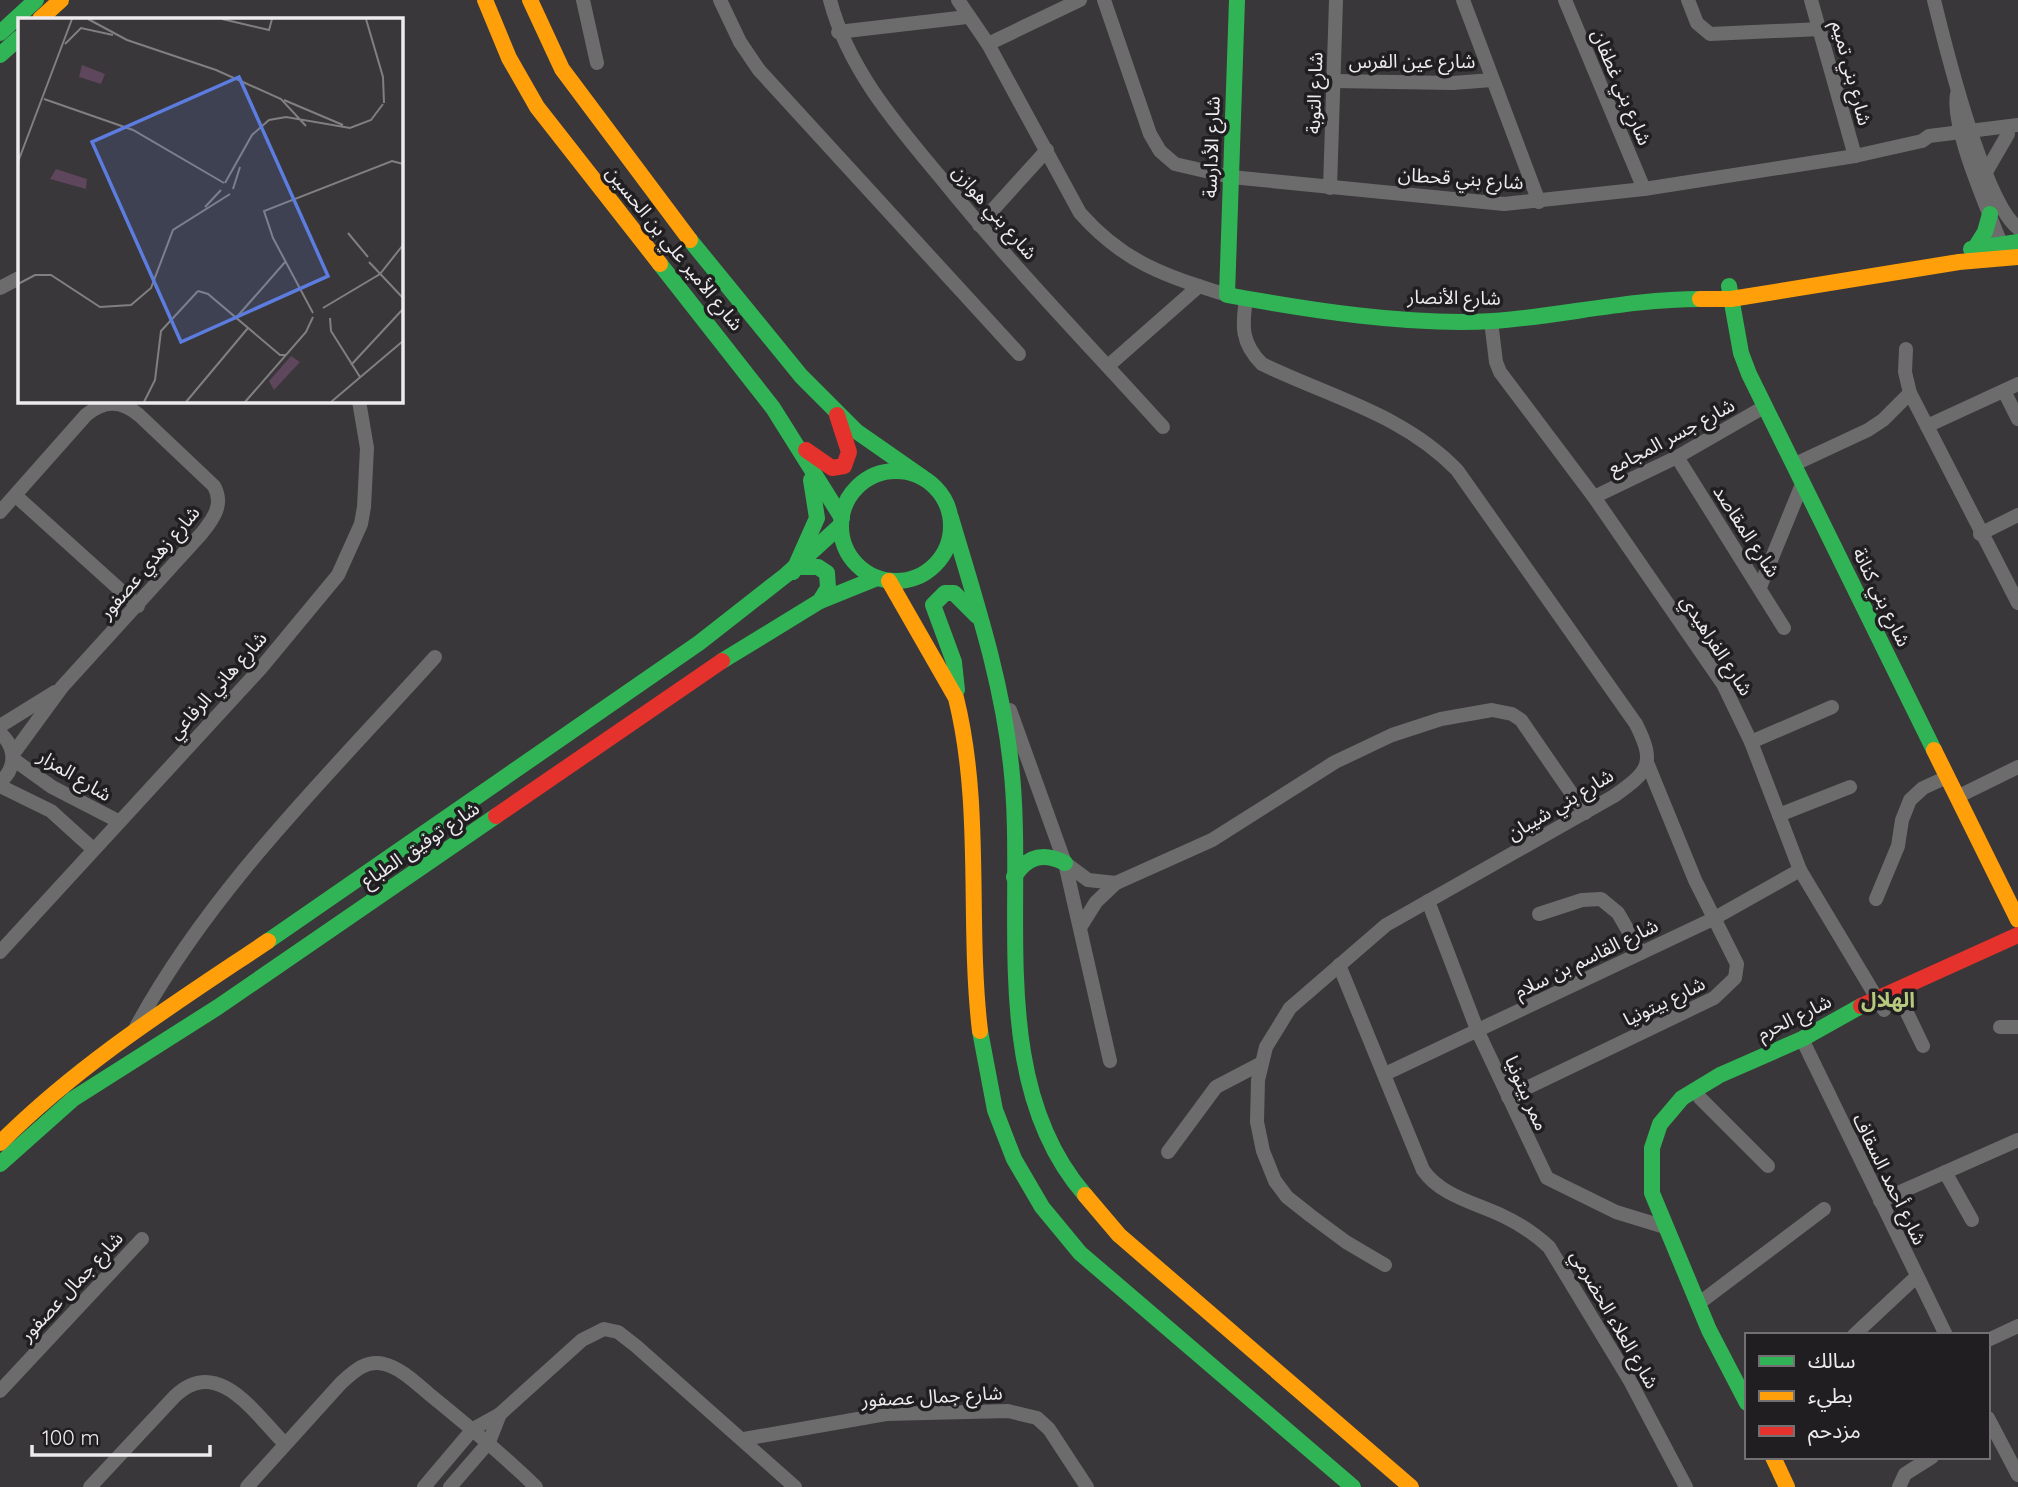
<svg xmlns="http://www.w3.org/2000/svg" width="2018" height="1487" font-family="Quicksand,'Noto Sans Arabic',sans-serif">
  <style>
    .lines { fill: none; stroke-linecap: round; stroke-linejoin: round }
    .street { stroke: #6d6c6d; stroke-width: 14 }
    .fast { stroke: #30b455; stroke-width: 16 }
    .slow { stroke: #ff9f0a; stroke-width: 16 }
    .jam { stroke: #e5322d; stroke-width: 16 }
    .labels { text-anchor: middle; stroke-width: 7; stroke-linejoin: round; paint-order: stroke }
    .street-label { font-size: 19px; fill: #eeebee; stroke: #201e20 }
    .neighbourhood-label { font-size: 21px; font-weight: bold; fill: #b7c97e; stroke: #201e20 }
    .inset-road { fill: none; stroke: #817f81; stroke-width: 2 }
    .view { fill: #5c7ddf; fill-opacity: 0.15; stroke: #5c7ddf; stroke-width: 3.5 }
    .inset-edge { fill: none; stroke: #eeebee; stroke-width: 3.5 }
  </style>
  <rect width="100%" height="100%" fill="#393739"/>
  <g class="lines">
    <g class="street">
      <path d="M 583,0 L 597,63"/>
      <path d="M 720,0 L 740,42 L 759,70 L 1019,354"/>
      <path d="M 830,0 C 848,69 896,124 941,178 C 1011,265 1089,345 1163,427"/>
      <path d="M 958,0 L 988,44 L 1080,213 C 1124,263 1166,276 1227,295"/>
      <path d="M 1104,0 L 1150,134 L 1160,151 L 1175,164 L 1231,177 L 1504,204 L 1644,189 L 1855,156 L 1922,141 L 1929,136 L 2018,125"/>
      <path d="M 1463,0 L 1539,202"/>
      <path d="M 1565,0 L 1644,189"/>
      <path d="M 1688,0 L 1697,23 L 1710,34 L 1821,29"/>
      <path d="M 1811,0 L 1855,156"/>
      <path d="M 1934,0 C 1945,45 1984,203 2018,228"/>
      <path d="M 838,32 L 967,17"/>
      <path d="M 988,44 L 1080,0"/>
      <path d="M 1334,81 L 1453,83 L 1492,80"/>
      <path d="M 1957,94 C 1951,128 1988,209 2001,244 L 2008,249"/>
      <path d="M 1986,172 L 2008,134"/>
      <path d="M 1330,188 L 1336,0"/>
      <path d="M 979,225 L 1047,150"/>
      <path d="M 0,288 L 19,278"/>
      <path d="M 1246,299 C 1242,326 1241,343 1262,364 C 1330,397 1403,414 1457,470 L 1636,724 C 1656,764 1649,771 1614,796 L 1386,925 L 1290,1008 L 1266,1047 L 1258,1080 L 1257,1122 L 1263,1151 L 1275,1181 L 1287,1197 L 1311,1216 L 1346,1242 L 1385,1265"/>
      <path d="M 1491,321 L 1496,362 L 1500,372 L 1594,497 L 1723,684 L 1751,742 L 1800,870 L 1884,1010"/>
      <path d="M 1906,349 L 1905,372 L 1910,393 L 2018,603"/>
      <path d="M 1108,366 L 1199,286"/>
      <path d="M 2004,391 L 2018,419"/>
      <path d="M 1927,426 L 2018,384"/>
      <path d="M 1677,457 L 1784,628"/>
      <path d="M 1795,464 L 1868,430 L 1883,420 L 1910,393"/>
      <path d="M 16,496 L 138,606"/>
      <path d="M 1594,497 L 1677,457 L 1764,407"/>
      <path d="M 0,512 L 86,415 C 104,400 121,400 139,415 L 214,486 C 224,504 214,518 202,533 L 62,687 L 13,754"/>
      <path d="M 1980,534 L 2018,515"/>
      <path d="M 1760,587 L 1803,482"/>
      <path d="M 1010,710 L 1065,863 L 1110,1061"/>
      <path d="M 0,726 L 55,692"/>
      <path d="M 0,733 C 16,747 17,768 0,782"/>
      <path d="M 1751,742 L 1832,707"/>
      <path d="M 13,759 L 52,787 L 118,821"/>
      <path d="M 0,786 L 51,811 L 93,849"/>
      <path d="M 1957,797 L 2018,767"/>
      <path d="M 1779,815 L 1850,787"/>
      <path d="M 1065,863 L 1088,880 L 1116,883 L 1212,840 L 1335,762 L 1392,735 L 1441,719 L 1492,710 L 1512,714 L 1521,720 L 1585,813"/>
      <path d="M 1876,899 L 1898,846 L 1902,820 L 1910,800 L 1923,788 L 1947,777"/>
      <path d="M 1428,901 L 1478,1032 L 1547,1178 L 1616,1212 L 1665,1227"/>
      <path d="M 1539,914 L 1582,900 L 1601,899 L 1618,913 L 1641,953"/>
      <path d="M 1081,926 L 1096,902 L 1116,883"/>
      <path d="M 0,952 L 261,668 L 338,575 L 361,524 L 364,507 L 367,448 L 359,401"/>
      <path d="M 1339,965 L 1423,1170 C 1441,1196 1476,1203 1503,1216 C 1520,1224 1535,1234 1549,1247 L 1629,1379 L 1686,1487"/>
      <path d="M 1896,990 L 1923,1046"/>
      <path d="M 2000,1027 L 2018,1027"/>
      <path d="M 135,1029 C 211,888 329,775 435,657"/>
      <path d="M 1802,1039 L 1946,1335"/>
      <path d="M 1385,1074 L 1713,919 L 1800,870"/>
      <path d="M 1508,1097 L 1714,998 L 1735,978 L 1737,964 L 1695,880 L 1648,765"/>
      <path d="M 1700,1098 L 1768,1166"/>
      <path d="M 1168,1152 L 1216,1087 L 1260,1064"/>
      <path d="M 1945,1172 L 1972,1220"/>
      <path d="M 1880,1201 L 2018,1140"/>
      <path d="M 1698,1304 L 1824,1209"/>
      <path d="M 1854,1335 L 1915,1278"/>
      <path d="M 1988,1340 L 2018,1326"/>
      <path d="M 0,1391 L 142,1239"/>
      <path d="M 1988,1418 L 2018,1475"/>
      <path d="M 744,1439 L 886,1414 L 1008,1411 L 1037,1418 L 1049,1429 L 1087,1487"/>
      <path d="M 90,1487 L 175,1396 C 218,1355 255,1414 285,1444"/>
      <path d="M 247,1487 L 341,1383 C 353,1372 366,1359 384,1364 C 401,1368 416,1383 429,1394 C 466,1424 502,1454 536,1487"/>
      <path d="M 424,1487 L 473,1429 L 500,1414 L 582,1340 L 604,1329 L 618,1332 L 636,1346 L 795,1487"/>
      <path d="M 450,1487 L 489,1442 L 500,1414"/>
      <path d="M 1899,1487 L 1905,1474 L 1932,1457"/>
    </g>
    <g class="fast">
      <path d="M 1237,0 L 1227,295 C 1308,310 1410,326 1493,321 C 1562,316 1630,299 1700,299"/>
      <path d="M 0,33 L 36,0"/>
      <path d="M 0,55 L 19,38"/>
      <path d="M 690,240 L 801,376 L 856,431 L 922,477"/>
      <path d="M 1975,248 L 1985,232 L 1990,214"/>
      <path d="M 1971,249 L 2018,242"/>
      <path d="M 660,264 L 773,408 L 842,518"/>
      <path d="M 1729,286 L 1741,353 L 1749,374 L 1934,750"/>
      <circle cx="896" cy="526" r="55"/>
      <path d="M 951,518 C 975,599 1002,680 1011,765 C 1027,903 985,1080 1085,1195"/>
      <path d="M 799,567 L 818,567 L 827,573 L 828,588 L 820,601"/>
      <path d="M 793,572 L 817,518 L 811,480"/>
      <path d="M 722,661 L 820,601 L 877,578"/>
      <path d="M 957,690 L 954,662 L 933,605 L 945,593 L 954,593 L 977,616"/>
      <path d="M 1014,877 C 1027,856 1043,852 1065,863"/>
      <path d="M 268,941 L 699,643 L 786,575 L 841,525"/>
      <path d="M 980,1031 L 995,1110 L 1014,1159 L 1042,1207 L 1080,1253 L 1353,1487"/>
      <path d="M 0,1164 L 73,1099 L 218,1007 L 496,816"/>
      <path d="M 1747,1403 L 1709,1330 L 1652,1193 L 1652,1148 L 1660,1124 L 1682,1098 L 1720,1075 L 1802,1039 L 1861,1006"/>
    </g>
    <g class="slow">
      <path d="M 485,0 L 509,58 L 537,107 L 660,264"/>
      <path d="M 530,0 L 562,69 L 690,240"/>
      <path d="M 40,19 L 61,0"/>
      <path d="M 1700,299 L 1731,299 L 1959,262 L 2018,257"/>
      <path d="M 889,581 L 956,698 C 983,807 967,921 980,1031"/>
      <path d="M 1934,750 L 2018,920"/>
      <path d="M 0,1143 C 80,1063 174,1004 268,941"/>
      <path d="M 1085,1195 L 1119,1235 L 1411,1487"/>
      <path d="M 1773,1457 L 1787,1487"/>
    </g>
    <g class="jam">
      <path d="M 806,450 L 832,468 L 844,466 L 849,452 L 837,415"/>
      <path d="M 496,816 L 722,661"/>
      <path d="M 1861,1006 L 2018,935"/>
    </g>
  </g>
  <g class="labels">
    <g class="street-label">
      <text x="1412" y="68">شارع عين الفرس</text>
      <text transform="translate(1852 73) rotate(75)" y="7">شارع بني تميم</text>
      <text transform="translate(1622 87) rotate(67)" y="7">شارع بني غطفان</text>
      <text transform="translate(1314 93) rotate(-88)" y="7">شارع التوبة</text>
      <text transform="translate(1211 147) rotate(-88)" y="7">شارع الأدارسة</text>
      <text transform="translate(1461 178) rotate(4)" y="7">شارع بني قحطان</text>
      <text transform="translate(995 212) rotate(49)" y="7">شارع بني هوازن</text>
      <text transform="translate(675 248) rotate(51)" y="7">شارع الأمير علي بن الحسين</text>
      <text transform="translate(1454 297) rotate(1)" y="7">شارع الأنصار</text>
      <text transform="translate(1671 436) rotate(-28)" y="7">شارع جسر المجامع</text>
      <text transform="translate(1747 531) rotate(57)" y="7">شارع المقاصد</text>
      <text transform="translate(149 562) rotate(-49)" y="7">شارع زهدي عصفور</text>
      <text transform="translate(1882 597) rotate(64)" y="7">شارع بني كنانة</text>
      <text transform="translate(1717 645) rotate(57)" y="7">شارع الفراهيدي</text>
      <text transform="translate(217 685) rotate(-48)" y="7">شارع هاني الرفاعي</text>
      <text transform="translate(75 775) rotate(31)" y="7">شارع المزار</text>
      <text transform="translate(1560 804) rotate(-31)" y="7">شارع بني شيبان</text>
      <text transform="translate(420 844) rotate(-34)" y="7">شارع توفيق الطباع</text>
      <text transform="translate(1586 958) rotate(-26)" y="7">شارع القاسم بن سلام</text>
      <text transform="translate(1664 1001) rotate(-26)" y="7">شارع بيتونيا</text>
      <text transform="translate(1794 1017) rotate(-26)" y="7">شارع الحرم</text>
      <text transform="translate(1527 1093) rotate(66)" y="7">ممر بيتونيا</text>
      <text transform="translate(1890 1179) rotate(64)" y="7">شارع أحمد السقاف</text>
      <text transform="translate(71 1286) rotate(-47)" y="7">شارع جمال عصفور</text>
      <text transform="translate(1615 1319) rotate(60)" y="7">شارع العلاء الحضرمي</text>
      <text transform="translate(932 1396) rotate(-3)" y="7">شارع جمال عصفور</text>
    </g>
    <g class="neighbourhood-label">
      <text x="1888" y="1007">الهلال</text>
    </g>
  </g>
  <g transform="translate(18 18)">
    <rect width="385" height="385" fill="#393739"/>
    <path d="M 64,47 L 87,56 L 83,66 L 61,59 Z" fill="#5e465c"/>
    <path d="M 38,151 L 69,161 L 68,171 L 32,161 ZM 273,338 L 282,344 L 256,372 L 251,363 Z" fill="#5e465c"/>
    <path class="inset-road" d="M 70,1 L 109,22 L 198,52 L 263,81 L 288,108M 204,1 L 251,12 L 254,1M 348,1 L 365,59 L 366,85M 47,26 L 63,10 L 95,17M 26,81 L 115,112 L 206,165M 266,82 L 325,107M 0,144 L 54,1M 207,165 L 234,117 L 251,102 L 268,99 L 332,110 L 353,102 L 365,86M 215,171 L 222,149M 187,189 L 203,172M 330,215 L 350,239M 351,244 L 385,280M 0,266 L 17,257 L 33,257 L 82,289 L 113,287 L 133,270 L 155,212 L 212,176M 180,273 L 190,276 L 262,337 L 268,337M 305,290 L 362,256 L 385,227M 295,295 L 255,220 L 246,193 L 374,143 L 385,146M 312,300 L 313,313 L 342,359M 217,301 L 268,243M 333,347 L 385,291M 126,384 L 137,362 L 143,313 L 180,273M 168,384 L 230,310M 227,384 L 288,314 L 295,299M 313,384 L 385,323"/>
    <path class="view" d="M 221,59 L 310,258 L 163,324 L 74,124 Z"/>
    <rect width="385" height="385" class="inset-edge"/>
  </g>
  <rect x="1745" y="1333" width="245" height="126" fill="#201e20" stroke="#727072" stroke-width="2"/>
  <rect x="1759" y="1356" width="35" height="10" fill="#30b455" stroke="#727072" stroke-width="2"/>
  <text x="1808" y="1368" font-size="21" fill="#eeebee">سالك</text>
  <rect x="1759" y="1391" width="35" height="10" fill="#ff9f0a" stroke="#727072" stroke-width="2"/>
  <text x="1808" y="1403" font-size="21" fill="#eeebee">بطيء</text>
  <rect x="1759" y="1426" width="35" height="10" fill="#e5322d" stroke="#727072" stroke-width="2"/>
  <text x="1808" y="1438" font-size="21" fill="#eeebee">مزدحم</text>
  <path d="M32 1445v10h178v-10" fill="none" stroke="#eeebee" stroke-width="3.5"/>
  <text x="42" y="1445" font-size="21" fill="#eeebee" stroke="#201e20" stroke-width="5" paint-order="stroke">100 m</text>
</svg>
